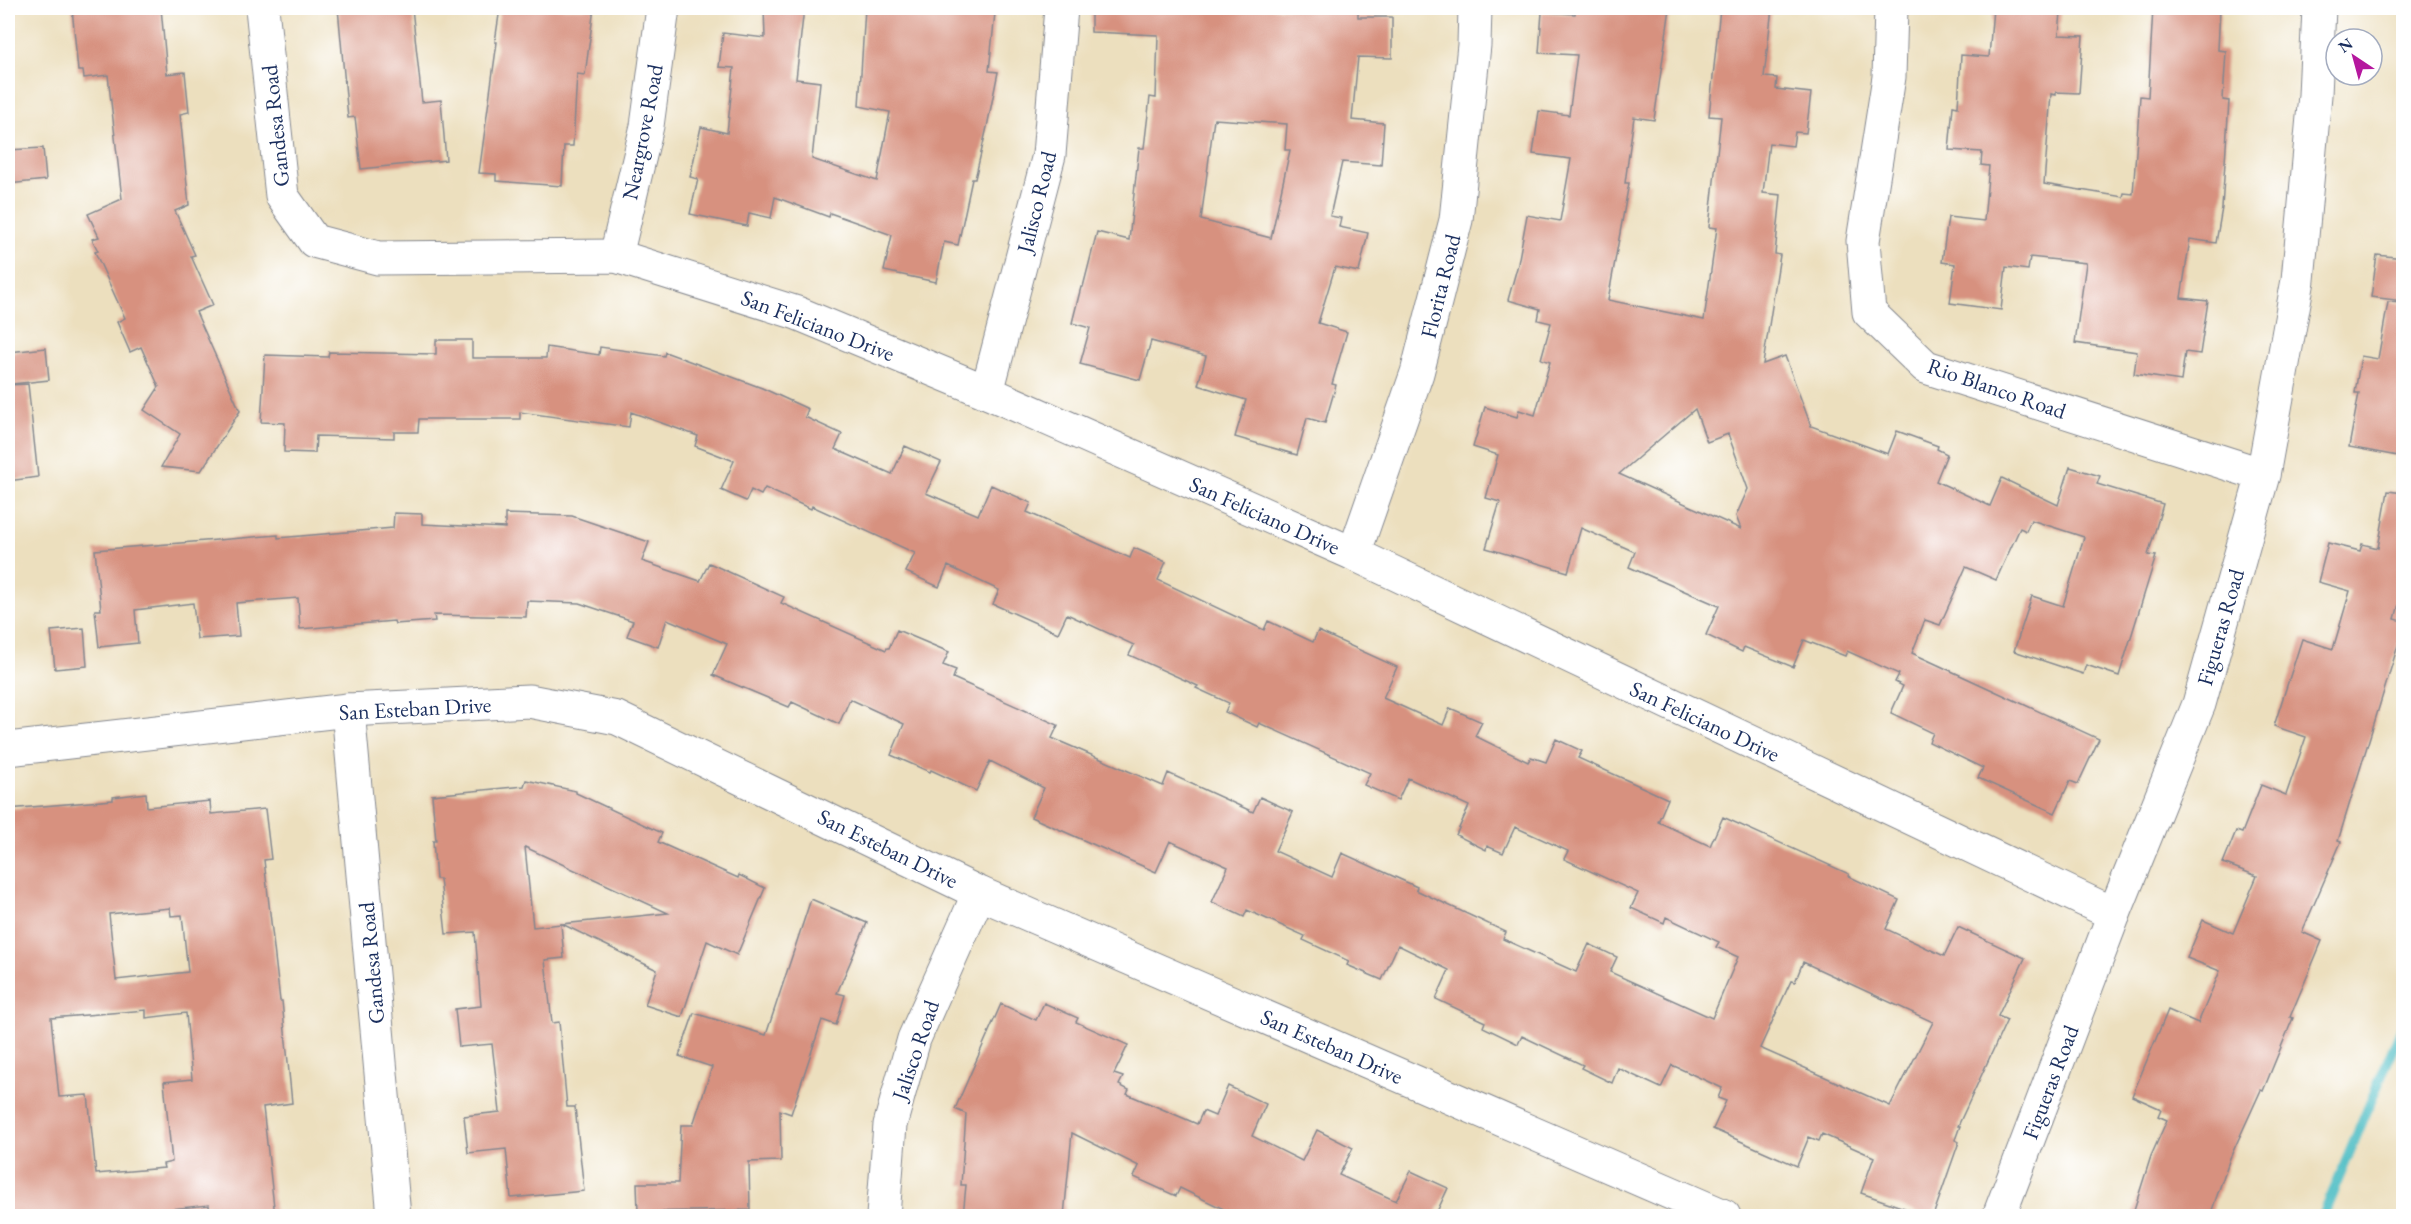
<svg xmlns="http://www.w3.org/2000/svg" width="2411" height="1224" font-family="'EB Garamond',serif">
  <style>
    .lines { fill: none; stroke-linecap: round; stroke-linejoin: round }
    .stream { stroke: #4ebdc4; stroke-width: 10 }
    .building { fill: #d7917f; fill-rule: evenodd }
    .minor-casing { stroke: #84878e; stroke-width: 35 }
    .minor { stroke: #fff; stroke-width: 33 }
    .labels { text-anchor: middle; stroke-width: 4.5; stroke-linejoin: round; paint-order: stroke }
    .street-label { font-size: 22px; fill: #1b2f5e; stroke: #fff }
  </style>
  <rect width="100%" height="100%" fill="#fff"/>
  <filter id="ink" filterUnits="userSpaceOnUse"><feTurbulence type="fractalNoise" baseFrequency=".0167" numOctaves="2"/><feDisplacementMap in="SourceGraphic" scale="12" xChannelSelector="R" yChannelSelector="G"/><feConvolveMatrix kernelMatrix="1 2 1 2 8 2 1 2 1" color-interpolation-filters="sRGB"/></filter>
  <filter id="wash" filterUnits="userSpaceOnUse"><feTurbulence type="fractalNoise" baseFrequency=".008" numOctaves="4" result="noise"/><feDisplacementMap in="SourceGraphic" scale="24" xChannelSelector="R" yChannelSelector="G"/><feGaussianBlur stdDeviation="1.35" result="paint"/><feColorMatrix in="noise" values="0 0 0 0 0 0 0 0 0 0 0 0 0 0 0 0 0 1.4 0 .05"/><feComposite in="paint" operator="in"/></filter>
  <g filter="url(#wash)">
    <rect width="100%" height="100%" fill="#ecdfbe"/>
    <g class="lines">
      <path class="stream" d="M 2323,1216 L 2404,1022"/>
    </g>
    <g id="blocks">
      <g class="building">
        <path d="M 72,8 L 161,8 L 167,74 L 185,72 L 189,112 L 180,114 L 189,205 L 175,211 L 195,255 L 191,256 L 213,305 L 196,312 L 240,411 L 201,471 L 161,467 L 180,434 L 144,410 L 159,387 L 141,347 L 130,352 L 117,322 L 125,318 L 95,252 L 98,251 L 92,239 L 99,237 L 88,214 L 122,199 L 108,75 L 84,78 L 83,71 L 78,71 Z"/>
        <path d="M 338,8 L 412,8 L 422,102 L 441,100 L 446,160 L 361,169 L 355,117 L 348,118 Z"/>
        <path d="M 500,8 L 594,8 L 585,75 L 577,74 L 573,146 L 564,146 L 562,186 L 496,181 L 496,174 L 479,173 L 497,42 L 495,42 Z"/>
        <path d="M 764,8 L 804,8 L 796,79 L 820,82 L 812,159 L 877,181 L 890,112 L 859,106 L 865,8 L 963,8 L 963,10 L 995,13 L 989,71 L 998,72 L 987,127 L 975,179 L 972,179 L 958,245 L 944,242 L 936,282 L 884,271 L 892,235 L 830,213 L 829,217 L 775,197 L 771,218 L 749,213 L 747,226 L 690,214 L 698,179 L 690,177 L 701,127 L 727,133 L 734,68 L 719,67 L 723,33 L 765,38 Z"/>
        <path d="M 1091,8 L 1342,8 L 1358,9 L 1358,17 L 1392,17 L 1392,58 L 1358,57 L 1352,120 L 1384,123 L 1381,165 L 1342,162 L 1330,216 L 1341,218 L 1339,227 L 1368,233 L 1359,272 L 1335,267 L 1318,323 L 1347,332 L 1332,384 L 1336,385 L 1325,423 L 1307,418 L 1297,455 L 1235,437 L 1246,400 L 1198,385 L 1206,356 L 1151,341 L 1140,380 L 1080,364 L 1090,328 L 1072,323 L 1081,287 L 1083,287 L 1097,232 L 1129,240 L 1139,148 L 1144,148 L 1150,97 L 1156,98 L 1158,35 L 1091,32 ZM 1214,119 L 1287,124 L 1285,150 L 1290,150 L 1271,238 L 1201,220 Z"/>
        <path d="M 1576,8 L 1670,8 L 1654,120 L 1634,117 L 1625,183 L 1629,183 L 1608,300 L 1704,320 L 1717,228 L 1709,227 L 1721,117 L 1709,116 L 1720,8 L 1772,8 L 1764,77 L 1777,78 L 1776,89 L 1811,93 L 1806,133 L 1795,132 L 1793,146 L 1769,143 L 1763,193 L 1781,195 L 1775,254 L 1780,255 L 1763,364 L 1785,356 L 1811,426 L 1888,454 L 1897,431 L 1938,446 L 1937,449 L 1947,454 L 1936,481 L 1990,506 L 2002,478 L 2058,505 L 2070,467 L 2100,476 L 2097,484 L 2163,504 L 2148,555 L 2156,556 L 2119,676 L 2086,665 L 2083,674 L 2014,651 L 2032,596 L 2063,606 L 2084,537 L 2031,520 L 2026,531 L 2020,528 L 1996,580 L 1966,567 L 1940,625 L 1925,620 L 1912,653 L 2099,739 L 2078,784 L 2070,781 L 2055,813 L 1978,778 L 1983,768 L 1929,742 L 1933,733 L 1891,713 L 1903,686 L 1895,682 L 1899,674 L 1847,651 L 1845,656 L 1804,640 L 1793,667 L 1744,647 L 1742,652 L 1706,635 L 1719,606 L 1629,567 L 1635,552 L 1581,528 L 1568,572 L 1486,548 L 1500,502 L 1486,498 L 1498,455 L 1473,447 L 1485,407 L 1517,417 L 1519,410 L 1535,415 L 1550,362 L 1541,359 L 1551,323 L 1538,320 L 1540,309 L 1508,300 L 1518,264 L 1527,215 L 1560,221 L 1571,159 L 1533,154 L 1539,111 L 1569,115 L 1577,55 L 1539,53 L 1542,12 L 1575,14 ZM 1695,409 L 1707,442 L 1728,434 L 1748,489 L 1736,516 L 1741,529 L 1619,474 Z"/>
        <path d="M 1993,8 L 2021,8 L 2021,9 L 2061,12 L 2059,35 L 2083,36 L 2079,93 L 2056,92 L 2056,95 L 2051,94 L 2044,184 L 2123,197 L 2124,193 L 2133,194 L 2140,96 L 2148,97 L 2153,8 L 2220,8 L 2218,50 L 2226,51 L 2223,100 L 2229,101 L 2222,208 L 2216,243 L 2190,239 L 2181,298 L 2208,301 L 2200,354 L 2185,352 L 2181,381 L 2134,374 L 2137,352 L 2075,343 L 2086,263 L 2030,257 L 2028,270 L 2006,267 L 2001,310 L 1950,303 L 1955,264 L 1942,262 L 1948,217 L 1984,221 L 1989,166 L 1981,165 L 1982,152 L 1949,150 L 1953,106 L 1958,107 L 1961,55 L 1989,57 Z"/>
        <path d="M 43,148 L 46,180 L 8,184 L 8,150 Z"/>
        <path d="M 2377,255 L 2403,258 L 2403,301 L 2371,297 Z"/>
        <path d="M 2388,302 L 2403,303 L 2403,457 L 2349,447 L 2359,393 L 2355,393 L 2361,356 L 2378,359 Z"/>
        <path d="M 436,340 L 472,340 L 472,358 L 546,358 L 547,347 L 599,355 L 600,347 L 664,356 L 665,352 L 762,388 L 808,409 L 805,417 L 842,434 L 835,449 L 892,474 L 905,446 L 941,462 L 926,493 L 978,515 L 991,485 L 1031,503 L 1027,512 L 1130,558 L 1134,548 L 1166,562 L 1158,580 L 1264,630 L 1268,621 L 1313,642 L 1318,631 L 1397,667 L 1383,698 L 1443,725 L 1450,708 L 1482,722 L 1475,736 L 1528,762 L 1531,757 L 1546,762 L 1556,739 L 1582,751 L 1578,758 L 1668,799 L 1658,822 L 1710,846 L 1723,817 L 1849,874 L 1848,876 L 1899,900 L 1886,929 L 1944,956 L 1958,927 L 2025,958 L 1998,1016 L 2007,1020 L 1958,1126 L 1960,1126 L 1955,1140 L 1959,1142 L 1933,1216 L 1927,1216 L 1861,1193 L 1874,1157 L 1822,1134 L 1819,1141 L 1809,1137 L 1797,1166 L 1713,1129 L 1726,1101 L 1718,1098 L 1722,1088 L 1672,1065 L 1661,1088 L 1618,1068 L 1612,1083 L 1581,1068 L 1583,1065 L 1522,1036 L 1518,1044 L 1483,1027 L 1485,1022 L 1436,999 L 1449,970 L 1398,945 L 1382,980 L 1347,965 L 1349,961 L 1303,940 L 1305,936 L 1247,910 L 1244,917 L 1212,902 L 1228,867 L 1170,841 L 1156,872 L 1031,817 L 1044,788 L 990,761 L 976,791 L 931,770 L 930,772 L 891,755 L 904,724 L 850,699 L 839,724 L 792,702 L 789,707 L 713,675 L 727,644 L 667,619 L 658,647 L 627,636 L 633,621 L 579,603 L 527,601 L 526,617 L 434,615 L 435,621 L 395,624 L 394,621 L 300,629 L 298,598 L 236,603 L 239,636 L 197,639 L 193,603 L 135,610 L 138,643 L 99,647 L 95,610 L 101,610 L 95,550 L 278,535 L 278,538 L 393,528 L 394,513 L 422,514 L 422,524 L 505,528 L 505,514 L 572,516 L 649,542 L 642,561 L 700,581 L 709,563 L 784,597 L 781,603 L 886,650 L 887,648 L 889,648 L 897,630 L 949,652 L 943,665 L 956,670 L 953,678 L 1058,725 L 1052,738 L 1163,786 L 1168,773 L 1253,812 L 1260,797 L 1293,812 L 1275,851 L 1332,877 L 1342,853 L 1417,887 L 1416,890 L 1506,932 L 1503,939 L 1576,972 L 1589,944 L 1617,957 L 1610,972 L 1712,1018 L 1738,957 L 1716,947 L 1719,942 L 1666,917 L 1664,923 L 1631,908 L 1638,893 L 1564,859 L 1568,851 L 1515,827 L 1503,853 L 1487,846 L 1486,850 L 1456,835 L 1469,806 L 1408,778 L 1398,800 L 1364,785 L 1370,773 L 1259,723 L 1257,727 L 1225,712 L 1229,703 L 1196,688 L 1198,686 L 1129,655 L 1134,645 L 1067,614 L 1058,633 L 993,604 L 999,590 L 948,566 L 939,587 L 906,572 L 915,553 L 812,506 L 811,509 L 765,488 L 761,495 L 751,490 L 746,501 L 721,490 L 734,461 L 695,446 L 698,436 L 631,412 L 629,427 L 520,412 L 520,419 L 419,419 L 418,432 L 394,432 L 394,438 L 316,436 L 315,453 L 284,452 L 285,423 L 261,422 L 265,355 L 328,357 L 329,352 L 436,354 ZM 1803,962 L 1933,1022 L 1890,1106 L 1760,1048 L 1791,981 L 1795,982 Z"/>
        <path d="M 46,348 L 49,380 L 12,384 L 9,352 Z"/>
        <path d="M 28,384 L 38,477 L 8,481 L 8,385 Z"/>
        <path d="M 2388,491 L 2403,493 L 2403,589 L 2395,619 L 2403,621 L 2403,629 L 2338,841 L 2341,842 L 2302,932 L 2322,941 L 2290,1017 L 2293,1018 L 2263,1091 L 2261,1090 L 2230,1158 L 2210,1216 L 2132,1216 L 2151,1156 L 2167,1120 L 2158,1116 L 2161,1109 L 2132,1096 L 2168,1010 L 2198,1023 L 2220,971 L 2187,958 L 2203,920 L 2233,933 L 2257,876 L 2223,863 L 2236,831 L 2242,833 L 2261,785 L 2286,795 L 2306,737 L 2274,726 L 2302,639 L 2333,649 L 2350,591 L 2318,582 L 2328,543 L 2360,551 L 2362,544 L 2378,548 Z"/>
        <path d="M 84,628 L 87,666 L 55,669 L 51,631 Z"/>
        <path d="M 526,780 L 576,791 L 576,793 L 662,833 L 658,842 L 738,878 L 739,875 L 765,888 L 737,955 L 707,941 L 682,1017 L 645,1005 L 657,970 L 562,924 L 668,913 L 525,847 L 533,927 L 561,924 L 564,958 L 545,960 L 552,1023 L 559,1022 L 567,1107 L 575,1107 L 584,1191 L 511,1198 L 506,1149 L 468,1153 L 464,1116 L 500,1112 L 492,1044 L 459,1047 L 455,1009 L 481,1006 L 475,932 L 446,934 L 440,879 L 436,879 L 433,841 L 436,841 L 432,795 L 524,786 Z"/>
        <path d="M 146,793 L 147,807 L 210,801 L 211,814 L 265,809 L 271,859 L 264,860 L 280,1001 L 282,1001 L 292,1103 L 263,1107 L 275,1216 L 210,1216 L 209,1205 L 101,1216 L 8,1216 L 8,809 L 113,800 L 113,797 ZM 170,908 L 171,916 L 182,915 L 188,972 L 116,980 L 109,914 ZM 146,1010 L 146,1018 L 186,1013 L 192,1079 L 164,1082 L 172,1162 L 163,1164 L 164,1168 L 96,1174 L 88,1095 L 59,1097 L 51,1018 Z"/>
        <path d="M 811,899 L 867,923 L 837,993 L 845,995 L 836,1025 L 822,1020 L 791,1114 L 780,1110 L 781,1161 L 749,1162 L 750,1210 L 638,1212 L 637,1183 L 678,1183 L 681,1125 L 693,1125 L 712,1067 L 679,1056 L 694,1013 L 766,1035 Z"/>
        <path d="M 1044,1003 L 1078,1018 L 1076,1022 L 1128,1045 L 1114,1074 L 1123,1077 L 1119,1085 L 1129,1090 L 1127,1094 L 1197,1124 L 1203,1111 L 1215,1116 L 1228,1086 L 1266,1104 L 1252,1136 L 1302,1161 L 1317,1130 L 1353,1148 L 1339,1175 L 1396,1201 L 1411,1171 L 1448,1188 L 1435,1216 L 1238,1216 L 1180,1188 L 1176,1196 L 1134,1177 L 1139,1166 L 1072,1133 L 1064,1216 L 963,1216 L 966,1185 L 961,1185 L 966,1114 L 955,1109 L 1001,1004 L 1036,1020 Z"/>
      </g>
    </g>
  </g>
  <g filter="url(#ink)">
    <use href="#blocks" fill-opacity="0" stroke="#84878e" stroke-width="1.5"/>
    <g class="lines">
      <defs>
        <g id="minor">
          <path d="M 262,8 L 282,196 L 314,241 L 378,258 L 616,256 L 797,313 L 987,392 L 1354,554 L 2114,914"/>
          <path d="M 1891,8 L 1889,77 L 1863,241 L 1869,312 L 1926,367 L 2263,475"/>
          <path d="M 616,256 L 647,126 L 663,8"/>
          <path d="M 987,392 L 1049,155 L 1061,8"/>
          <path d="M 1354,554 L 1417,373 L 1456,220 L 1474,45 L 1475,8"/>
          <path d="M 348,710 L 394,1216"/>
          <path d="M 8,749 L 348,710 L 529,701 L 617,718 L 979,893 L 1724,1216"/>
          <path d="M 883,1216 L 890,1125 L 914,1039 L 979,893"/>
          <path d="M 1999,1216 L 2114,914 L 2199,704 L 2263,475 L 2298,280 L 2315,95 L 2319,8"/>
        </g>
      </defs>
      <use href="#minor" class="minor-casing"/>
      <use href="#minor" class="minor"/>
    </g>
  </g>
  <g class="labels">
    <g class="street-label">
      <text transform="translate(275 126) rotate(-96)" y="8">Gandesa Road</text>
      <text transform="translate(642 132) rotate(-79)" y="8">Neargrove Road</text>
      <text transform="translate(1036 202) rotate(-76)" y="8">Jalisco Road</text>
      <text transform="translate(1440 286) rotate(-76)" y="8">Florita Road</text>
      <text transform="translate(818 325) rotate(21)" y="8">San Feliciano Drive</text>
      <text transform="translate(1997 388) rotate(19)" y="8">Rio Blanco Road</text>
      <text transform="translate(1265 515) rotate(24)" y="8">San Feliciano Drive</text>
      <text transform="translate(2220 627) rotate(-74)" y="8">Figueras Road</text>
      <text transform="translate(415 708) rotate(-3)" y="8">San Esteban Drive</text>
      <text transform="translate(1705 721) rotate(25)" y="8">San Feliciano Drive</text>
      <text transform="translate(888 848) rotate(26)" y="8">San Esteban Drive</text>
      <text transform="translate(371 963) rotate(-95)" y="8">Gandesa Road</text>
      <text transform="translate(1332 1046) rotate(24)" y="8">San Esteban Drive</text>
      <text transform="translate(915 1050) rotate(-71)" y="8">Jalisco Road</text>
      <text transform="translate(2050 1082) rotate(-69)" y="8">Figueras Road</text>
    </g>
  </g>
  <rect width="2411" height="1224" fill="none" stroke="#fff" stroke-width="30"/>
  <g transform="translate(2354 57) rotate(324)"><circle r="28" fill="#ffffff" stroke="#a4acbf" stroke-width="1.5"/>
  <path d="M0-4.5L10 22L0 15L-10 22Z" fill="#b5179e"/>
  <text y="-9" font-size="16" font-weight="bold" text-anchor="middle" fill="#1b2f5e">N</text>
  </g>
</svg>
